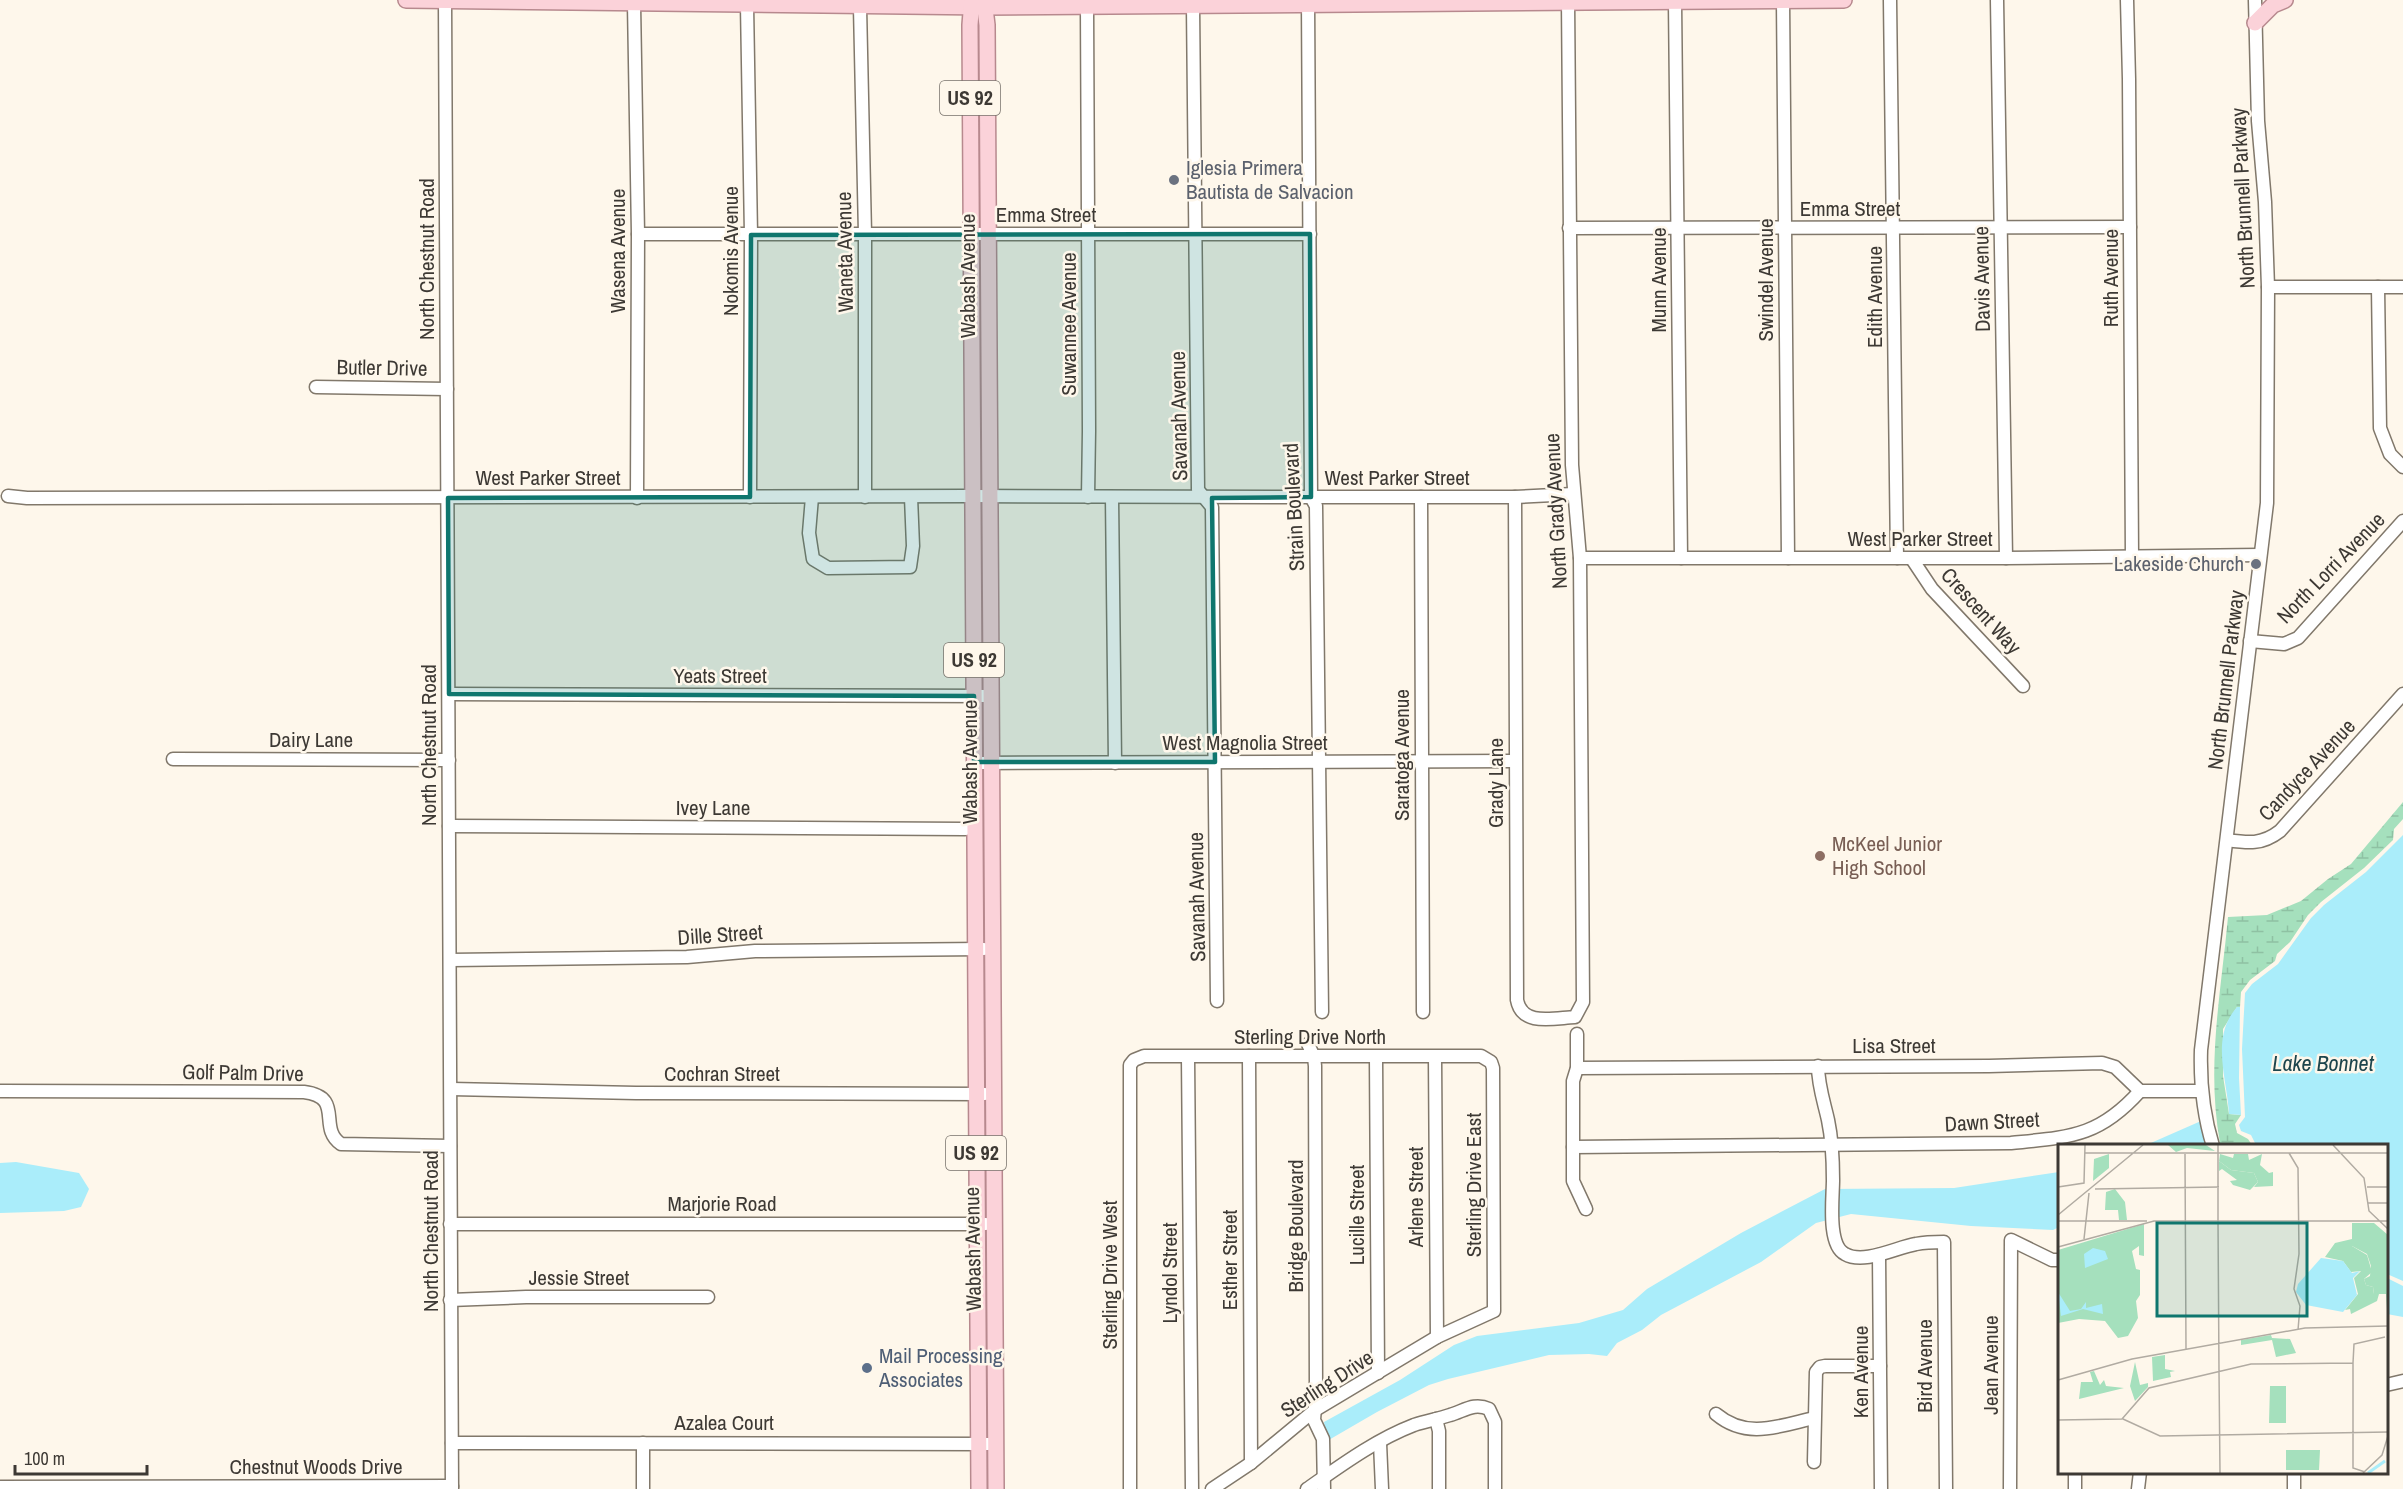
<svg xmlns="http://www.w3.org/2000/svg" width="2403" height="1489" font-family="'Archivo Narrow',sans-serif">
  <style>
    .wetland { fill: url(#wetland-marsh) }
    .water { fill: #aaedfa }
    .lines { fill: none; stroke-linecap: round; stroke-linejoin: round }
    .minor-casing { stroke: #81786b; stroke-width: 15 }
    .major-casing { stroke: #b7898e; stroke-width: 18 }
    .minor { stroke: #fff; stroke-width: 12 }
    .major { stroke: #fbd2d9; stroke-width: 15 }
    .marked { fill: #0f766e; fill-opacity: 0.2; stroke: #0f766e; stroke-width: 4.5; stroke-linejoin: round }
    .worship-dot { fill: #6b7280; stroke: #fef7eb; stroke-width: 2 }
    .education-dot { fill: #8d6e63; stroke: #fef7eb; stroke-width: 2 }
    .service-dot { fill: #5c6f8a; stroke: #fef7eb; stroke-width: 2 }
    .labels { text-anchor: middle; stroke-width: 5; stroke-linejoin: round; paint-order: stroke }
    .shield { fill: #fef7eb; stroke: #77726b; stroke-width: 1.5 }
    .shield-label { font-size: 20px; font-weight: bold; fill: #3d3934 }
    .worship-label { font-size: 21px; fill: #5b616d; stroke: #fef7eb; text-anchor: start }
    .street-label { font-size: 21px; fill: #3d3934; stroke: #fef7eb }
    .education-label { font-size: 21px; fill: #785e54; stroke: #fef7eb; text-anchor: start }
    .service-label { font-size: 21px; fill: #4e5e75; stroke: #fef7eb; text-anchor: start }
    .water-label { font-size: 22px; font-style: italic; fill: #1d454d; stroke: #fef7eb }
    .inset-river { fill: none; stroke: #aaedfa; stroke-width: 3 }
    .inset-road { fill: none; stroke: #b1aba2; stroke-width: 1.5 }
    .view { fill: #0f766e; fill-opacity: 0.15; stroke: #0f766e; stroke-width: 3 }
    .inset-edge { fill: none; stroke: #3d3934; stroke-width: 3 }
  </style>
  <defs>
    <pattern id="wetland-marsh" width="20" height="14" patternUnits="userSpaceOnUse" patternTransform="scale(1.5)"><rect width="20" height="14" fill="#a5e0bd"/><path d="M1 5h8M5 5V1M11 12h8M15 12V8" fill="none" stroke="#8fc1a3"/></pattern>
  </defs>
  <rect width="100%" height="100%" fill="#fef7eb"/>
  <path class="wetland" d="M 2403,802 L 2403,819 L 2394,829 L 2393,840 L 2364,868 L 2321,902 L 2308,915 L 2290,942 L 2277,954 L 2275,961 L 2250,980 L 2241,992 L 2240,1007 L 2237,1007 L 2223,1029 L 2223,1076 L 2229,1114 L 2241,1115 L 2235,1124 L 2237,1133 L 2248,1139 L 2252,1145 L 2223,1145 L 2220,1143 C 2206,1066 2221,993 2228,917 L 2267,915 L 2301,901 L 2328,879 L 2351,864 Z"/>
  <g class="water">
    <path d="M 2403,835 L 2403,1281 L 2387,1274 L 2386,1146 L 2256,1145 L 2251,1135 L 2241,1131 L 2239,1125 L 2245,1117 L 2242,1049 L 2245,993 L 2252,984 L 2278,964 L 2311,918 L 2324,905 L 2366,872 Z"/>
    <path d="M 2237,1007 L 2240,1007 L 2239,1078 L 2241,1115 L 2229,1114 C 2227,1077 2210,1038 2237,1007 Z"/>
    <path d="M 2201,1121 L 2208,1145 L 2144,1146 Z"/>
    <path d="M 16,1162 L 79,1173 L 89,1189 L 81,1207 L 64,1211 L 0,1213 L 0,1163 Z"/>
    <path d="M 2059,1172 L 2059,1227 L 2053,1230 L 1971,1226 L 1851,1214 L 1816,1223 L 1761,1262 L 1661,1315 L 1642,1330 L 1617,1343 L 1607,1356 L 1589,1354 L 1549,1355 L 1448,1379 L 1429,1385 L 1377,1412 L 1327,1441 L 1324,1422 L 1400,1380 L 1454,1345 L 1477,1336 L 1579,1323 L 1623,1310 L 1647,1289 L 1741,1233 L 1825,1189 L 1954,1188 Z"/>
    <path d="M 2387,1278 L 2403,1286 L 2403,1317 L 2387,1314 Z"/>
  </g>
  <g class="lines">
    <defs>
      <g id="minor">
        <path d="M 445,0 L 452,1489"/>
        <path d="M 1308,0 L 1311,497 L 1316,506 L 1322,1012"/>
        <path d="M 1890,0 L 1897,558"/>
        <path d="M 1997,0 L 2006,558"/>
        <path d="M 2127,0 L 2129,79 L 2132,557"/>
        <path d="M 1783,1 L 1788,558"/>
        <path d="M 1675,2 L 1681,558"/>
        <path d="M 634,4 L 638,234 L 637,498"/>
        <path d="M 747,5 L 751,235 L 750,497"/>
        <path d="M 1193,6 L 1198,490 L 1212,507 L 1217,1001"/>
        <path d="M 860,7 L 865,234 L 865,497"/>
        <path d="M 1087,7 L 1089,431 L 1088,497"/>
        <path d="M 1569,228 L 2130,227"/>
        <path d="M 638,234 L 1310,234"/>
        <path d="M 2268,287 L 2403,287"/>
        <path d="M 2378,287 L 2380,428 L 2390,454 L 2403,467"/>
        <path d="M 316,387 L 447,389"/>
        <path d="M 8,496 L 27,498 L 972,496 L 1311,497 L 1515,497 L 1573,494"/>
        <path d="M 812,497 L 809,533 L 813,559 L 828,568 L 910,567 L 913,546 L 911,497"/>
        <path d="M 1112,497 L 1115,763"/>
        <path d="M 1421,497 L 1423,1012"/>
        <path d="M 1515,497 L 1517,1000 C 1522,1027 1554,1018 1575,1017 L 1583,1002 L 1580,558 L 1572,465 L 1568,0"/>
        <path d="M 1580,558 L 2006,558 L 2260,555"/>
        <path d="M 1912,559 L 1932,589 L 2023,686"/>
        <path d="M 2250,641 L 2284,644 L 2298,638 L 2403,521"/>
        <path d="M 449,694 L 991,696"/>
        <path d="M 173,759 L 449,760"/>
        <path d="M 982,763 L 1515,761"/>
        <path d="M 449,826 L 965,829 L 976,825"/>
        <path d="M 2227,840 C 2248,843 2262,845 2280,831 L 2403,694"/>
        <path d="M 451,960 L 687,957 L 755,951 L 984,949"/>
        <path d="M 1577,1034 L 1577,1068 L 1573,1081 L 1573,1181 L 1586,1209"/>
        <path d="M 1308,1044 L 1314,1057 L 1315,1066 L 1316,1394 L 1314,1420 L 1323,1439 L 1324,1489"/>
        <path d="M 1249,1056 L 1251,1463"/>
        <path d="M 1188,1057 L 1192,1489"/>
        <path d="M 1376,1057 L 1378,1373"/>
        <path d="M 1435,1057 L 1437,1337"/>
        <path d="M 1818,1066 C 1818,1085 1824,1102 1828,1120 C 1832,1139 1833,1160 1833,1180 C 1833,1198 1827,1245 1845,1254 C 1864,1265 1897,1247 1916,1244 C 1926,1242 1935,1242 1944,1242 L 1946,1489"/>
        <path d="M 1577,1068 L 1989,1066 L 2102,1063 L 2115,1067 L 2140,1091 L 2201,1091"/>
        <path d="M 451,1089 L 636,1093 L 985,1094"/>
        <path d="M 0,1091 L 304,1092 C 345,1097 317,1128 341,1144 L 450,1146"/>
        <path d="M 2213,1146 C 2203,1114 2200,1083 2201,1050 L 2267,503 L 2268,287 L 2265,202 L 2258,121 L 2255,0"/>
        <path d="M 1573,1147 L 2011,1143 C 2070,1137 2099,1137 2140,1091"/>
        <path d="M 450,1224 L 986,1224"/>
        <path d="M 1879,1255 L 1881,1489"/>
        <path d="M 450,1300 L 526,1297 L 708,1297"/>
        <path d="M 2386,1385 L 2403,1381"/>
        <path d="M 1716,1414 C 1747,1440 1779,1426 1814,1418"/>
        <path d="M 1436,1419 L 1439,1431 L 1439,1489"/>
        <path d="M 452,1443 L 988,1444"/>
        <path d="M 643,1443 L 643,1489"/>
        <path d="M 1380,1443 L 1382,1489"/>
        <path d="M 1814,1462 L 1816,1372 L 1820,1367 L 1825,1366 L 1880,1366"/>
        <path d="M 2075,1472 L 2075,1489"/>
        <path d="M 2294,1472 L 2294,1489"/>
        <path d="M 0,1487 L 452,1486"/>
        <path d="M 1130,1489 L 1130,1065 L 1134,1060 L 1144,1056 L 1481,1056 L 1491,1062 L 1493,1068 L 1494,1311 L 1437,1337 L 1315,1410 L 1251,1463 L 1212,1489"/>
        <path d="M 1307,1489 C 1340,1466 1375,1440 1414,1425 C 1426,1421 1438,1419 1450,1415 C 1464,1411 1474,1402 1489,1409 L 1495,1422 L 1495,1489"/>
        <path d="M 2010,1489 L 2011,1240 L 2052,1260 L 2060,1260"/>
        <path d="M 2138,1489 L 2140,1472"/>
      </g>
      <g id="major">
        <path d="M 406,0 L 987,7 L 1844,0"/>
        <path d="M 972,0 L 970,25 L 979,1489"/>
        <path d="M 984,0 L 987,25 L 996,1489"/>
        <path d="M 2255,23 L 2273,5 L 2285,0"/>
      </g>
    </defs>
    <use href="#minor" class="minor-casing"/>
    <use href="#major" class="major-casing"/>
    <use href="#minor" class="minor"/>
    <use href="#major" class="major"/>
  </g>
  <path class="marked" d="M 1310,234 L 1311,497 L 1212,498 L 1215,762 L 974,762 L 974,696 L 449,694 L 448,498 L 750,497 L 751,235 Z"/>
  <g class="worship-dot">
    <circle cx="1174" cy="180" r="6"/>
    <circle cx="2256" cy="564" r="6"/>
  </g>
  <circle class="education-dot" cx="1820" cy="856" r="6"/>
  <circle class="service-dot" cx="867" cy="1368" r="6"/>
  <g class="labels">
    <g class="shield">
      <rect x="940" y="81" width="60" height="34" rx="4.5"/>
      <rect x="944" y="643" width="60" height="34" rx="4.5"/>
      <rect x="946" y="1136" width="60" height="34" rx="4.5"/>
    </g>
    <g class="shield-label">
      <text x="970" y="105">US 92</text>
      <text x="974" y="667">US 92</text>
      <text x="976" y="1160">US 92</text>
    </g>
    <g class="worship-label">
      <text x="1186" y="175">Iglesia Primera<tspan x="1186" dy="24">Bautista de Salvacion</tspan></text>
      <text x="2244" y="571" text-anchor="end">Lakeside Church</text>
    </g>
    <g class="street-label">
      <text transform="translate(2243 198) rotate(-93)" y="7">North Brunnell Parkway</text>
      <text x="1850" y="216">Emma Street</text>
      <text x="1046" y="222">Emma Street</text>
      <text transform="translate(618 251) rotate(-90)" y="7">Wasena Avenue</text>
      <text transform="translate(731 251) rotate(-90)" y="7">Nokomis Avenue</text>
      <text transform="translate(845 252) rotate(-91)" y="7">Waneta Avenue</text>
      <text transform="translate(427 259) rotate(-90)" y="7">North Chestnut Road</text>
      <text transform="translate(968 276) rotate(-90)" y="7">Wabash Avenue</text>
      <text transform="translate(2111 278) rotate(-90)" y="7">Ruth Avenue</text>
      <text transform="translate(1982 279) rotate(-91)" y="7">Davis Avenue</text>
      <text transform="translate(1659 280) rotate(-90)" y="7">Munn Avenue</text>
      <text transform="translate(1766 280) rotate(-90)" y="7">Swindel Avenue</text>
      <text transform="translate(1875 297) rotate(-90)" y="7">Edith Avenue</text>
      <text transform="translate(1069 324) rotate(-90)" y="7">Suwannee Avenue</text>
      <text transform="translate(382 368) rotate(1)" y="7">Butler Drive</text>
      <text transform="translate(1179 416) rotate(-91)" y="7">Savanah Avenue</text>
      <text x="548" y="485">West Parker Street</text>
      <text x="1397" y="485">West Parker Street</text>
      <text transform="translate(1294 507) rotate(-93)" y="7">Strain Boulevard</text>
      <text transform="translate(1556 511) rotate(-93)" y="7">North Grady Avenue</text>
      <text x="1920" y="546">West Parker Street</text>
      <text transform="translate(2331 568) rotate(-46)" y="7">North Lorri Avenue</text>
      <text transform="translate(1981 611) rotate(48)" y="7">Crescent Way</text>
      <text x="720" y="683">Yeats Street</text>
      <text transform="translate(2226 680) rotate(-83)" y="7">North Brunnell Parkway</text>
      <text x="311" y="747">Dairy Lane</text>
      <text x="1245" y="750">West Magnolia Street</text>
      <text transform="translate(429 745) rotate(-90)" y="7">North Chestnut Road</text>
      <text transform="translate(1402 755) rotate(-90)" y="7">Saratoga Avenue</text>
      <text transform="translate(970 762) rotate(-90)" y="7">Wabash Avenue</text>
      <text transform="translate(2307 770) rotate(-47)" y="7">Candyce Avenue</text>
      <text transform="translate(1496 783) rotate(-90)" y="7">Grady Lane</text>
      <text x="713" y="815">Ivey Lane</text>
      <text transform="translate(1197 897) rotate(-91)" y="7">Savanah Avenue</text>
      <text transform="translate(720 935) rotate(-4)" y="7">Dille Street</text>
      <text x="1310" y="1044">Sterling Drive North</text>
      <text x="1894" y="1053">Lisa Street</text>
      <text transform="translate(243 1073) rotate(1)" y="7">Golf Palm Drive</text>
      <text x="722" y="1081">Cochran Street</text>
      <text transform="translate(1992 1122) rotate(-3)" y="7">Dawn Street</text>
      <text transform="translate(1474 1185) rotate(-90)" y="7">Sterling Drive East</text>
      <text transform="translate(1416 1197) rotate(-90)" y="7">Arlene Street</text>
      <text x="722" y="1211">Marjorie Road</text>
      <text transform="translate(1357 1215) rotate(-90)" y="7">Lucille Street</text>
      <text transform="translate(1296 1226) rotate(-90)" y="7">Bridge Boulevard</text>
      <text transform="translate(431 1231) rotate(-90)" y="7">North Chestnut Road</text>
      <text transform="translate(973 1249) rotate(-91)" y="7">Wabash Avenue</text>
      <text transform="translate(1230 1260) rotate(-90)" y="7">Esther Street</text>
      <text transform="translate(1170 1273) rotate(-90)" y="7">Lyndol Street</text>
      <text transform="translate(1110 1275) rotate(-90)" y="7">Sterling Drive West</text>
      <text x="579" y="1285">Jessie Street</text>
      <text transform="translate(1991 1365) rotate(-90)" y="7">Jean Avenue</text>
      <text transform="translate(1925 1366) rotate(-90)" y="7">Bird Avenue</text>
      <text transform="translate(1861 1372) rotate(-90)" y="7">Ken Avenue</text>
      <text transform="translate(1327 1384) rotate(-33)" y="7">Sterling Drive</text>
      <text x="724" y="1430">Azalea Court</text>
      <text x="316" y="1474">Chestnut Woods Drive</text>
    </g>
    <g class="education-label">
      <text x="1832" y="851">McKeel Junior<tspan x="1832" dy="24">High School</tspan></text>
    </g>
    <g class="service-label">
      <text x="879" y="1363">Mail Processing<tspan x="879" dy="24">Associates</tspan></text>
    </g>
    <g class="water-label">
      <text x="2323" y="1071">Lake Bonnet</text>
    </g>
  </g>
  <g transform="translate(2058 1144)">
    <rect width="330" height="330" fill="#fef7eb"/>
    <path d="M 86,80 L 86,112 L 81,111 L 81,102 L 74,107 L 78,125 L 82,126 L 82,151 L 78,157 L 80,174 L 70,192 L 60,194 L 47,177 L 21,175 L 0,179 L 0,106 ZM 213,191 L 214,194 L 232,195 L 238,209 L 218,213 L 214,196 L 183,201 L 183,196 Z" fill="#a5e0bd"/>
    <path d="M 51,10 L 51,24 L 35,37 L 36,15 ZM 162,10 L 175,14 L 176,10 L 190,10 L 191,16 L 204,10 L 202,21 L 211,29 L 215,28 L 215,42 L 196,43 L 200,38 L 196,29 L 173,26 L 161,17 ZM 107,211 L 107,225 L 117,227 L 112,228 L 113,233 L 95,237 L 94,213 ZM 77,218 L 82,241 L 90,239 L 90,243 L 77,257 L 72,242 ZM 36,227 L 42,241 L 46,236 L 48,242 L 66,244 L 21,255 L 23,238 L 35,238 L 32,228 Z" fill="#a5e0bd"/>
    <path d="M 110,1 L 148,1 L 157,7 L 129,4 L 118,8 ZM 161,17 L 173,26 L 196,29 L 200,38 L 192,46 L 175,41 L 172,37 L 179,36 L 164,25 L 161,27 ZM 57,45 L 67,58 L 69,76 L 61,76 L 60,66 L 47,66 L 48,48 ZM 294,95 L 294,102 L 309,111 L 314,128 L 306,135 L 308,141 L 315,143 L 316,150 L 321,150 L 319,157 L 293,170 L 292,165 L 287,166 L 300,150 L 296,134 L 303,127 L 293,128 L 285,117 L 267,113 L 277,99 Z" fill="#a5e0bd"/>
    <path d="M 294,79 L 316,79 L 330,91 L 330,180 L 328,150 L 316,150 L 315,143 L 308,141 L 306,135 L 312,132 L 313,122 L 309,110 L 294,102 ZM 212,242 L 228,242 L 228,279 L 211,279 ZM 228,306 L 262,306 L 261,326 L 228,326 Z" fill="#a5e0bd"/>
    <path d="M 35,104 L 47,107 L 50,115 L 27,124 L 26,110 ZM 263,114 L 285,117 L 294,129 L 302,127 L 295,134 L 299,151 L 285,168 L 248,161 L 238,148 L 240,140 ZM 0,148 L 12,167 L 23,165 L 28,158 L 28,164 L 44,160 L 45,170 L 25,165 L 3,172 Z" fill="#aaedfa"/>
    <path class="inset-river" d="M 310,329 L 327,317"/>
    <path class="inset-road" d="M 160,1 L 160,77M 275,1 L 306,34 L 311,67 L 330,85M 27,9 L 330,9M 231,9 L 240,24 L 241,110 L 236,145 L 242,162 L 240,186M 127,10 L 128,205M 0,43 L 26,39 L 27,1M 309,43 L 330,43M 37,45 L 161,43M 310,59 L 330,59M 0,71 L 85,1M 0,77 L 89,77M 160,77 L 161,227M 26,95 L 31,49M 0,103 L 96,77 L 330,77M 295,219 L 295,324 L 307,328M 161,228 L 162,329M 0,236 L 74,215 L 247,184 L 330,182M 65,275 L 102,292 L 330,288M 0,276 L 64,275 L 91,244 L 193,220 L 295,219 L 296,200 L 327,193M 305,329 L 324,311 L 330,292"/>
    <path class="view" d="M 99,79 L 249,79 L 249,172 L 99,172 Z"/>
    <rect width="330" height="330" class="inset-edge"/>
  </g>
  <path d="M15 1465v9h132v-9" fill="none" stroke="#3d3934" stroke-width="3"/>
  <text x="24" y="1465" font-size="18" fill="#3d3934" stroke="#fef7eb" stroke-width="4.5" paint-order="stroke">100 m</text>
</svg>
